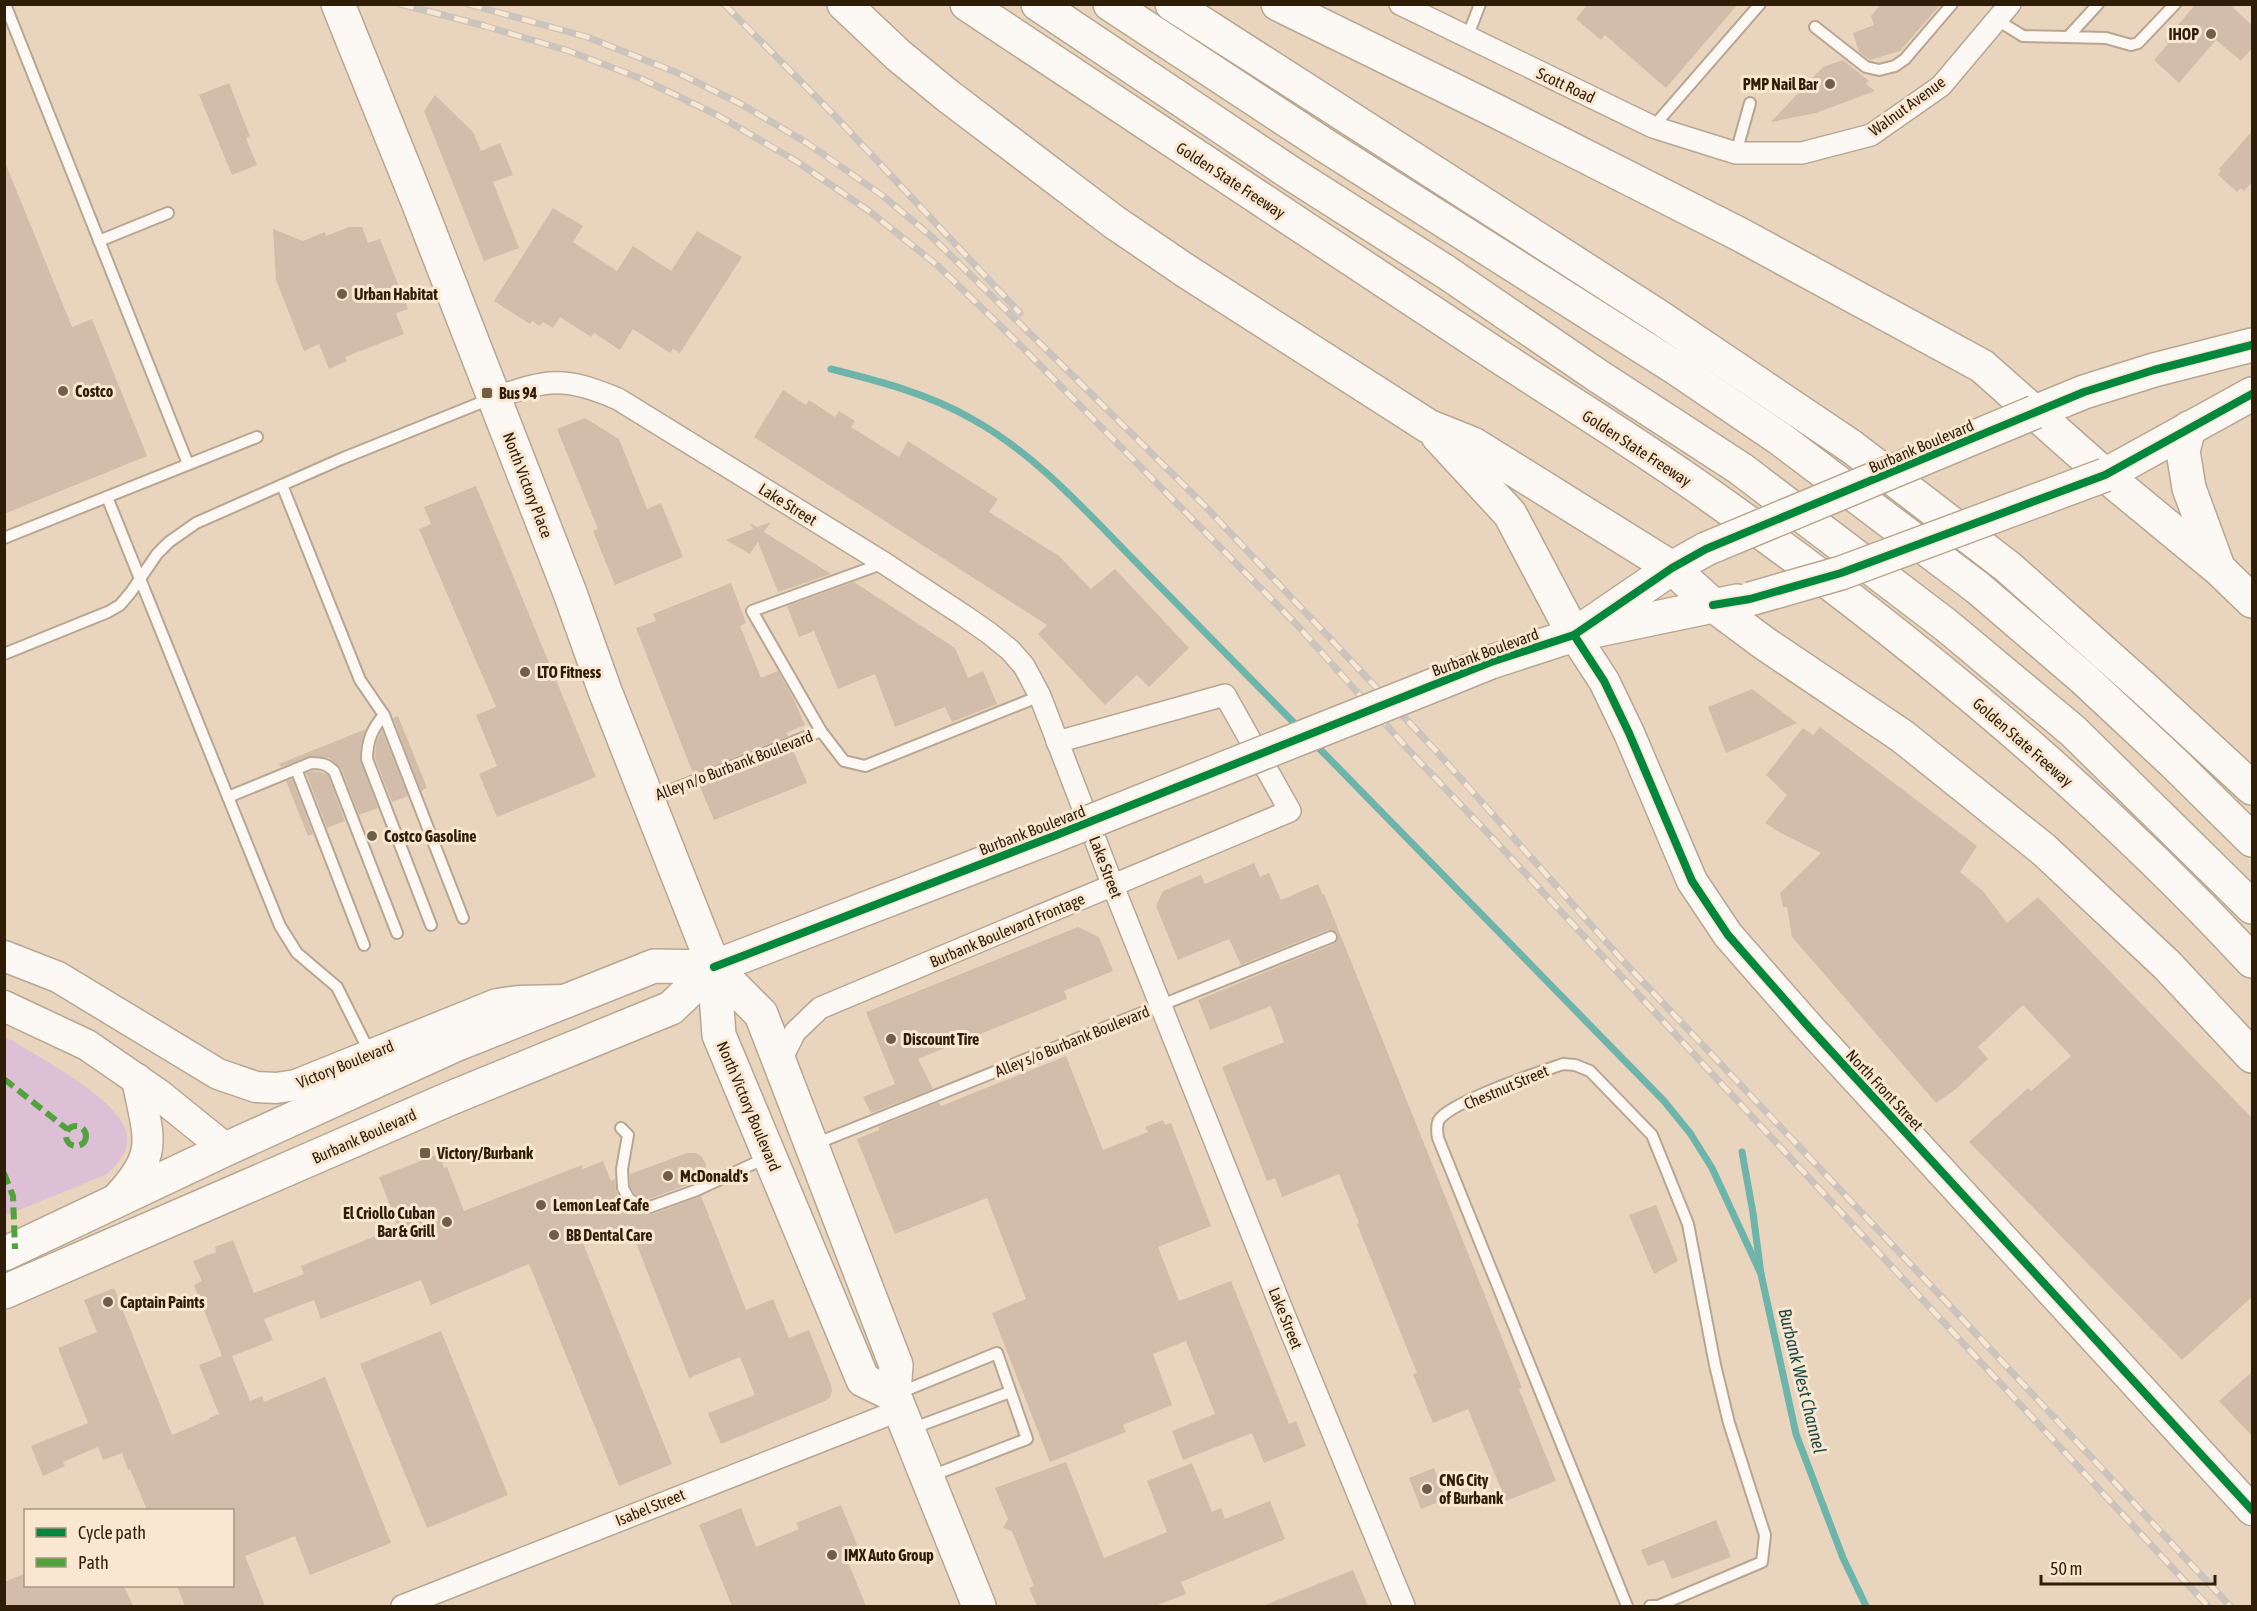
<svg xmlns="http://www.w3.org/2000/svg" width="2257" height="1611" font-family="'Asap Condensed',sans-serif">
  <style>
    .green { fill: #ddc0d6 }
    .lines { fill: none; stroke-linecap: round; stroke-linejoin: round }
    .stream { stroke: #6db4ab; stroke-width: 7 }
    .building { fill: #d2bdab }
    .lane-casing { stroke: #b8a691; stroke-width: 14 }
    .street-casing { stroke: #b8a691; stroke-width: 24 }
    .secondary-casing { stroke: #b8a691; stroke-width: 33 }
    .primary-casing { stroke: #b8a691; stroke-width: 36 }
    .highway-casing { stroke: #b8a691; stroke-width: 36 }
    .lane { stroke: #fcf9f5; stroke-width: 10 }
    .street { stroke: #fcf9f5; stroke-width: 21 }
    .secondary { stroke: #fcf9f5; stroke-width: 30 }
    .primary { stroke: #fcf9f5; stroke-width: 33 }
    .highway { stroke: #fcf9f5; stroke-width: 33 }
    .rail-casing { stroke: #cac4bc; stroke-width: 7 }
    .rail { stroke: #fae7d1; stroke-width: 4.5; stroke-dasharray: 14; stroke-linecap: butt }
    .primary-bridge-casing { stroke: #b8a691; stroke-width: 36; stroke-linecap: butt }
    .primary-bridge { stroke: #fcf9f5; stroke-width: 33 }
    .quiet { stroke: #52a23d; stroke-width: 6; stroke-dasharray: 12 6; stroke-linecap: butt }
    .cycleway-casing { stroke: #fae7d1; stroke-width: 11 }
    .cycleway { stroke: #00873e; stroke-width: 8 }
    .poi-dot { fill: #705e47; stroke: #fae7d1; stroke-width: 2 }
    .labels { text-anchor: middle; stroke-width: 6; stroke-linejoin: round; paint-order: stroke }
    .poi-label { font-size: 16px; font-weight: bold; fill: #2f1e07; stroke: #fae7d1; text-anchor: start }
    .street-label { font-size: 16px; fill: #2f1e07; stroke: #fae7d1 }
    .water-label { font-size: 18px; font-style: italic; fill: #1b4b49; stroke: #fae7d1 }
  </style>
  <rect width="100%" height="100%" fill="#e9d5bd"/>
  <path class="green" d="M 4,1038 L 11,1040 C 42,1059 110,1095 124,1126 C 133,1146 121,1162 107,1174 L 5,1216 Z"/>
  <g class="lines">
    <g class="stream">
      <path d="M 831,369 C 879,381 929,394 972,419 C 1034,453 1084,509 1133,559 C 1188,615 1243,671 1299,728"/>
      <path d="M 1313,742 L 1664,1101 L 1690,1133 L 1712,1168 L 1761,1274"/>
      <path d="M 1742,1152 L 1753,1213 L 1761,1274 L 1796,1434 L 1843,1558 L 1866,1606"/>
    </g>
  </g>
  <g class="building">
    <path d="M 1588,4 L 1738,4 L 1666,88 L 1605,35 L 1601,40 L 1576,19 Z"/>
    <path d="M 1881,4 L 1941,4 L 1900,51 L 1870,60 L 1859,52 L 1853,33 L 1874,25 L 1871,16 Z"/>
    <path d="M 2196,4 L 2229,4 L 2253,26 L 2253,47 L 2241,61 L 2216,40 L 2179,83 L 2154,60 L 2168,44 L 2165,40 Z"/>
    <path d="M 1843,60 L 1869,81 L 1866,84 L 1875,91 L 1816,113 L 1771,122 L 1823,67 Z"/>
    <path d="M 229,83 L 250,136 L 246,138 L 257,165 L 232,175 L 199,95 Z"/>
    <path d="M 435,95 L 473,132 L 481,151 L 500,143 L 513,175 L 493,182 L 519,248 L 484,261 L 424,111 Z"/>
    <path d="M 2253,130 L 2253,181 L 2244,191 L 2241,188 L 2237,192 L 2218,175 L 2221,171 L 2219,169 Z"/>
    <path d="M 4,160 L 72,327 L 92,319 L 147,456 L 4,514 Z"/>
    <path d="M 553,208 L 583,226 L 573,242 L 617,271 L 633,246 L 671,271 L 697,231 L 742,257 L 680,353 L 673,349 L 670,353 L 633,329 L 620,350 L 594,333 L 591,337 L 560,317 L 553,328 L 543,322 L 540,326 L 532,321 L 530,324 L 494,301 Z"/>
    <path d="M 349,227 L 362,227 L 368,243 L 380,239 L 408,309 L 396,313 L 404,334 L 345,357 L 347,361 L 329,369 L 319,344 L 304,351 L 276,280 L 273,229 L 303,241 L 325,232 L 326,236 Z"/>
    <path d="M 783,390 L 806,405 L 809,400 L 835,417 L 839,411 L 855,421 L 851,427 L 899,457 L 908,441 L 998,499 L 989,512 L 1059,556 L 1091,589 L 1115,569 L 1189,648 L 1149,687 L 1137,675 L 1105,705 L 1038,634 L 1047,625 L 754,437 Z"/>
    <path d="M 585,418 L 619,439 L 647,509 L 661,503 L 683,557 L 615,585 L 593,531 L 598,529 L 557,429 Z"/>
    <path d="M 476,486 L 596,777 L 497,817 L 479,774 L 497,766 L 476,715 L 496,707 L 419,529 L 431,524 L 424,507 Z"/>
    <path d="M 771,522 L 764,532 L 831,574 L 778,592 L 758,542 L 750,554 L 726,540 L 753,529 L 750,523 L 757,527 Z"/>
    <path d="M 854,582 L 955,648 L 968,678 L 983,671 L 997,704 L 952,722 L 945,707 L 895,727 L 875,674 L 838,689 L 814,631 L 799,637 L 787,606 Z"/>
    <path d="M 731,583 L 746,623 L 740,626 L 761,678 L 778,671 L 794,700 L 805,725 L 786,733 L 788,736 L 695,773 L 692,771 L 636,628 L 656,621 L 653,614 Z"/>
    <path d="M 1752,689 L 1797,723 L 1726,753 L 1708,707 Z"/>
    <path d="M 398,716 L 427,788 L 421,791 L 393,718 Z"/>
    <path d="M 1820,727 L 1977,846 L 1960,872 L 1983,891 L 2007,923 L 2038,897 L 2253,1119 L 2253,1296 L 2182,1360 L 1969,1142 L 2028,1088 L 2031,1091 L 2071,1056 L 2023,1005 L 1978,1047 L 1988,1059 L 1956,1089 L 1936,1103 L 1792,937 L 1787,907 L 1783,907 L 1780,893 L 1821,853 L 1781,833 L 1765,823 L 1787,795 L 1766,775 L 1803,728 L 1813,735 Z"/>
    <path d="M 366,729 L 361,745 L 360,759 L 378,808 L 359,815 L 341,768 L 329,758 L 311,756 L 281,767 L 279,764 Z"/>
    <path d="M 382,730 L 408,796 L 392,802 L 375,758 L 376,743 Z"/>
    <path d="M 793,750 L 807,783 L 714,820 L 700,787 Z"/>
    <path d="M 312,771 L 321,772 L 328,775 L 345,821 L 327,828 L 306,773 Z"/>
    <path d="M 292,779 L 313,834 L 308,836 L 286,781 Z"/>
    <path d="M 1254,863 L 1260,877 L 1269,873 L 1281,900 L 1318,884 L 1323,895 L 1324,894 L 1522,1388 L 1519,1389 L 1556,1481 L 1506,1501 L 1468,1409 L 1433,1423 L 1413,1374 L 1417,1373 L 1357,1224 L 1359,1223 L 1339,1174 L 1282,1197 L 1275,1178 L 1267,1181 L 1222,1067 L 1284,1042 L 1271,1006 L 1210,1030 L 1198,1000 L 1334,944 L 1338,939 L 1338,934 L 1333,930 L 1328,930 L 1241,965 L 1229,939 L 1178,960 L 1156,906 L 1163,891 L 1201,875 L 1205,884 Z"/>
    <path d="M 1078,927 L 1099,937 L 1113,971 L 1064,991 L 1067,999 L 918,1059 L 933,1089 L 871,1113 L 863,1097 L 895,1084 L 866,1012 Z"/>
    <path d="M 1066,1056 L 1103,1150 L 1148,1132 L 1145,1127 L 1163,1120 L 1165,1125 L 1171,1123 L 1211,1226 L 1158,1247 L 1179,1301 L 1231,1281 L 1289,1424 L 1296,1421 L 1306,1446 L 1264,1463 L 1252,1433 L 1183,1460 L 1172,1431 L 1215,1414 L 1186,1341 L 1153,1354 L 1172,1405 L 1123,1425 L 1126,1432 L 1050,1462 L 992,1313 L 1026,1299 L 987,1198 L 895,1234 L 857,1139 L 879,1130 L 878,1127 L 939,1102 L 941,1106 Z"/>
    <path d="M 687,1153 L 696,1153 L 702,1157 L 706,1164 L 706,1178 L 649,1199 L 643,1199 L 635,1194 L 630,1186 L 630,1174 Z"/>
    <path d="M 439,1154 L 444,1168 L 447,1167 L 464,1211 L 582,1165 L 583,1169 L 603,1161 L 611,1181 L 615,1179 L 616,1191 L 622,1203 L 636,1213 L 653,1214 L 701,1196 L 746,1310 L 773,1299 L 789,1338 L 809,1330 L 831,1385 L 832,1391 L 830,1397 L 825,1401 L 721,1444 L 708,1413 L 755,1395 L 740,1357 L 689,1378 L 629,1225 L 583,1243 L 672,1464 L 619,1486 L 529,1264 L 431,1305 L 421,1280 L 321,1319 L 314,1300 L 264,1319 L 273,1340 L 232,1356 L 250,1401 L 262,1396 L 264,1402 L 325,1377 L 391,1543 L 310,1575 L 295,1536 L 245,1556 L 265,1606 L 185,1606 L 177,1586 L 232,1586 L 232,1510 L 147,1510 L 130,1469 L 128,1470 L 122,1453 L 103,1460 L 98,1447 L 63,1462 L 65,1466 L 43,1476 L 31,1446 L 88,1423 L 58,1348 L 97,1332 L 84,1300 L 114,1288 L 172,1435 L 210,1419 L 209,1418 L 219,1414 L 199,1365 L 222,1356 L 194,1285 L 202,1281 L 193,1261 L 216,1252 L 215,1247 L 233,1240 L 254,1293 L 304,1274 L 301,1266 L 398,1227 L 379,1177 Z"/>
    <path d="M 1656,1205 L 1678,1261 L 1654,1274 L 1629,1215 Z"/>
    <path d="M 441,1331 L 508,1495 L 427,1528 L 360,1364 Z"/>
    <path d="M 2253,1371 L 2253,1437 L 2219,1401 Z"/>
    <path d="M 1066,1462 L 1104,1558 L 1167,1532 L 1147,1481 L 1192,1463 L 1212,1512 L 1221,1508 L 1225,1519 L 1270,1501 L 1285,1539 L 1181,1582 L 1186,1594 L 1155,1606 L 1037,1606 L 1029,1588 L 1034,1586 L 1012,1531 L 1003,1528 L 1008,1519 L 995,1488 Z"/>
    <path d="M 1434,1468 L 1446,1499 L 1421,1509 L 1409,1478 Z"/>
    <path d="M 841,1505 L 858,1547 L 844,1552 L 866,1606 L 732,1606 L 699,1525 L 741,1508 L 756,1547 L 799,1529 L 796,1523 Z"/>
    <path d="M 1716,1520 L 1731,1557 L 1672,1579 L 1664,1560 L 1648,1566 L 1641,1550 Z"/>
    <path d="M 1353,1570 L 1368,1606 L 1266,1606 L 1265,1605 Z"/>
    <path d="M 26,1573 L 26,1586 L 124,1586 L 133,1606 L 4,1606 L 4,1582 Z"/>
  </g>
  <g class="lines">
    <defs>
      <g id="lane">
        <path d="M 5,4 L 188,464"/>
        <path d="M 2098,4 L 2068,37 L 2106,38 L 2131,45 L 2138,43 L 2175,4"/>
        <path d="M 1997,20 L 2023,36 L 2068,37"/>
        <path d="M 1815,27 L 1866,67 L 1879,70 L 1895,66 L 1905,59 L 1952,4"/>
        <path d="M 1467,38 L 1480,4"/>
        <path d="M 1653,127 L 1760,4"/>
        <path d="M 1736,153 L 1750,103"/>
        <path d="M 99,241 L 168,213"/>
        <path d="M 282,485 L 360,680 L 384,715 L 463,918"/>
        <path d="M 107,497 L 280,926 L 297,953 L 337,987 L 370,1053"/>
        <path d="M 4,538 L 257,437"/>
        <path d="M 884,563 L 752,611 L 821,731 L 844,761 L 865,766 L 1040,696"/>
        <path d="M 4,654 L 108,612 L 120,605 L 131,592 L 157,554 L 169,542 L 196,523 L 341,459 L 490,399"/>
        <path d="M 384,715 C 372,729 367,741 367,759 L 431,925"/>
        <path d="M 296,769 L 364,945"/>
        <path d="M 228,797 L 311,763 C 321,763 327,764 334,771 L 397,933"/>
        <path d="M 651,798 L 821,731"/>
        <path d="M 621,1128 L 628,1135 L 622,1169 L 623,1188 L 629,1199 L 640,1206 L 650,1207 L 697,1190 L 768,1157"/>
        <path d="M 815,1144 L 1331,937"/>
        <path d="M 899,1393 L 997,1353 L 1027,1439 L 931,1476"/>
        <path d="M 911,1429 L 1010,1392"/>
        <path d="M 1627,1606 L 1438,1138 C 1437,1132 1436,1125 1439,1120 C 1450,1102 1540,1072 1563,1064 L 1575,1065 L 1590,1071 L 1652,1135 L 1688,1224 L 1715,1365 L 1729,1423 L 1765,1535 L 1762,1562 L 1658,1606 L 1650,1606"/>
      </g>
      <g id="street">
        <path d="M 1400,4 L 1653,127 L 1736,153 L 1802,153 L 1871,135 L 1941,86 L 2010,4"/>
        <path d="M 494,398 C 549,379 563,376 618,399 L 884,563 L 963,615 L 989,633 L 1010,650 L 1024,666 L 1040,696 L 1113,886 L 1283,1312 L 1404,1606"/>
        <path d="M 780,1062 L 795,1032 L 820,1008 L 1290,811 L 1225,695 L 1057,742"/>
        <path d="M 402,1606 L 900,1410"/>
      </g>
      <g id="secondary">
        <path d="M 1574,635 L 1604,681 L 1629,733 L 1692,881 L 1728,935 L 1807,1025 L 2252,1510"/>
        <path d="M 4,956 L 58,977 L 218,1074 L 256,1087 L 276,1088 L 296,1085 L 497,1004 L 519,1001 L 564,1000"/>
        <path d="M 4,1006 L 87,1045 L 158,1094 L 226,1149"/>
        <path d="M 111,1204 C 161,1154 149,1141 137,1079"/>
      </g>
      <g id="primary">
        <path d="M 338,4 L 418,202 L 570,593 L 605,691 L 714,967 L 719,1035 L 863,1380 L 894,1395"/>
        <path d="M 2035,412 L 2084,392 L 2154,370 L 2252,345"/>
        <path d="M 2105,475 L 2252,394"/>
        <path d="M 1587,626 L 1672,568 L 1706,549"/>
        <path d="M 1439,683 L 1491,662 L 1574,635 L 1737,601"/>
        <path d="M 714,967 L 761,1014 L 896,1365 L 894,1395 L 979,1606"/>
        <path d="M 4,1254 L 226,1149 L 455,1045 L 654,966 L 714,967 L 1054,836"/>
        <path d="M 4,1292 L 451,1098 L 671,1008 L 714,967"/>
      </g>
      <g id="highway">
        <path d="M 844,4 L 898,55 L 948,96 L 1114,222 L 1186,271 L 1428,426 L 1473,444 L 1672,568 L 1713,605 L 1764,643 L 1902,736 L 2043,849 L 2167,965 L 2252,1056"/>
        <path d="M 967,4 C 1132,115 1299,224 1465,334 C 1546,388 1629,438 1708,494 C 1903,632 2090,786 2252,961"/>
        <path d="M 1038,4 L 1292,174 L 1446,272 L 1598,376 L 1741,469 L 1946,625 L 2073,731 L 2252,907"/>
        <path d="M 1110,4 L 1326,146 L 1676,368 L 1779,438 L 1978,588 L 2083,678 L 2174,763 L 2252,840"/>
        <path d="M 1172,4 L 1656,315 L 1852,447 L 2008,567 L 2145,689 L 2252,788"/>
        <path d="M 1278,4 L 1496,111 L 1739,234 L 1982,366 L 2105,475 L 2219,569 L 2252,601"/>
        <path d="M 2189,428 L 2183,451 L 2189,488 L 2218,567"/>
        <path d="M 1438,436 L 1510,514 L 1574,635"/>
      </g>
    </defs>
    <use href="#lane" class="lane-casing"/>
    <use href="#street" class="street-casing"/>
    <use href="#secondary" class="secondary-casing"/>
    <use href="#primary" class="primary-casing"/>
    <use href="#highway" class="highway-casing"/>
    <use href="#lane" class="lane"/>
    <use href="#street" class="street"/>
    <use href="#secondary" class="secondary"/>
    <use href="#primary" class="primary"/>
    <use href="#highway" class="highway"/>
    <defs>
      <g id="rail">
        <path d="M 400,4 L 485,26 L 569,51 L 642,79 L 717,115 L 796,161 L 869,211 L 937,265 L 1016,341 L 1298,626 L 1415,757 L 1484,829 L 2208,1606"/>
        <path d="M 468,4 L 587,37 L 678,73 L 741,104 L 807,143 L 883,196 L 932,237 L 1205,506 L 1438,753 L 1625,963 L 1953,1309 L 2230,1606"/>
        <path d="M 724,4 L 835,116 L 1020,313"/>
      </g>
    </defs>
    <use href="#rail" class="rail-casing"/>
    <use href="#rail" class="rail"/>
    <defs>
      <g id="primary-bridge">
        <path d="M 1706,549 L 2035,412"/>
        <path d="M 1750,599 L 1841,573 L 2105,475"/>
        <path d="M 1054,836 L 1439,683"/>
      </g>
    </defs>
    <use href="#primary-bridge" class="primary-bridge-casing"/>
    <use href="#primary-bridge" class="primary-bridge"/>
    <g class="quiet">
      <path d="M 4,1079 L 67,1129"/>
      <circle cx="76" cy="1136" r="10"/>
      <path d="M 4,1173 L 13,1196 L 15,1249"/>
    </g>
    <defs>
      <g id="cycleway">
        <path d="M 1713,605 L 1750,599 L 1841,573 L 2105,475 L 2252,394"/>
        <path d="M 1574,635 L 1604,681 L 1629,733 L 1692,881 L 1728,935 L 1807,1025 L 2252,1510"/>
        <path d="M 714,967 L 1054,836 L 1491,662 L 1574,635 L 1672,568 L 1706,549 L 2084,392 L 2154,370 L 2252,345"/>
      </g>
    </defs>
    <use href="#cycleway" class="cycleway-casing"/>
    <use href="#cycleway" class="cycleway"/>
  </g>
  <g class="poi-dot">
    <circle cx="2211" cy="34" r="6"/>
    <circle cx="1830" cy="84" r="6"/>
    <circle cx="342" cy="294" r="6"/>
    <circle cx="63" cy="391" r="6"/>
    <rect x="481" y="387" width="12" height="12" rx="3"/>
    <circle cx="525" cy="672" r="6"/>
    <circle cx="372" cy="836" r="6"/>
    <circle cx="891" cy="1039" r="6"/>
    <rect x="419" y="1147" width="12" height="12" rx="3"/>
    <circle cx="668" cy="1176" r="6"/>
    <circle cx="541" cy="1205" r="6"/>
    <circle cx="447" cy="1222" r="6"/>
    <circle cx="554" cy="1235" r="6"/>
    <circle cx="108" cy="1302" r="6"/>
    <circle cx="1427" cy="1489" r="6"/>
    <circle cx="832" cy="1555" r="6"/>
  </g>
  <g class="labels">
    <g class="poi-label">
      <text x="2199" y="40" text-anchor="end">IHOP</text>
      <text x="1818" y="90" text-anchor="end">PMP Nail Bar</text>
      <text x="354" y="300">Urban Habitat</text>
      <text x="75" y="397">Costco</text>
      <text x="499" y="399">Bus 94</text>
      <text x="537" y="678">LTO Fitness</text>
      <text x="384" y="842">Costco Gasoline</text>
      <text x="903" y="1045">Discount Tire</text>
      <text x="437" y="1159">Victory/Burbank</text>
      <text x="680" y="1182">McDonald's</text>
      <text x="553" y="1211">Lemon Leaf Cafe</text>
      <text x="435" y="1219" text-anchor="end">El Criollo Cuban<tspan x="435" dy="18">Bar &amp; Grill</tspan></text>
      <text x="566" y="1241">BB Dental Care</text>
      <text x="120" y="1308">Captain Paints</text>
      <text x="1439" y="1486">CNG City<tspan x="1439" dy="18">of Burbank</tspan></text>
      <text x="844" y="1561">IMX Auto Group</text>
    </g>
    <g class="street-label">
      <text transform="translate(1566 85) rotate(25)" y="6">Scott Road</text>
      <text transform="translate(1907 106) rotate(-36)" y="6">Walnut Avenue</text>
      <text transform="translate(1231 180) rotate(33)" y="6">Golden State Freeway</text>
      <text transform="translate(1921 446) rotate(-23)" y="6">Burbank Boulevard</text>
      <text transform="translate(1637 448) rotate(33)" y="6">Golden State Freeway</text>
      <text transform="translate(528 485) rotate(69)" y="6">North Victory Place</text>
      <text transform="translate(788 504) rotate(32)" y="6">Lake Street</text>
      <text transform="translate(1485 652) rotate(-20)" y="6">Burbank Boulevard</text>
      <text transform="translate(2023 742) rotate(41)" y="6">Golden State Freeway</text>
      <text transform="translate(734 765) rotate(-21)" y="6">Alley n/o Burbank Boulevard</text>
      <text transform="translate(1032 830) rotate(-21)" y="6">Burbank Boulevard</text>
      <text transform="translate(1106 867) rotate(69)" y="6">Lake Street</text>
      <text transform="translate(1007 930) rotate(-23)" y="6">Burbank Boulevard Frontage</text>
      <text transform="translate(1072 1041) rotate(-22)" y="6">Alley s/o Burbank Boulevard</text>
      <text transform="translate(345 1064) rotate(-22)" y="6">Victory Boulevard</text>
      <text transform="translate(1506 1087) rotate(-23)" y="6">Chestnut Street</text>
      <text transform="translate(1885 1090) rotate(47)" y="6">North Front Street</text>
      <text transform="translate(749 1106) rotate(67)" y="6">North Victory Boulevard</text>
      <text transform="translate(364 1136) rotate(-24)" y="6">Burbank Boulevard</text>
      <text transform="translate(1286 1318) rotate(68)" y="6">Lake Street</text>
      <text transform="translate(650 1507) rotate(-22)" y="6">Isabel Street</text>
    </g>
    <g class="water-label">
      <text transform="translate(1802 1381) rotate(76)" y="6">Burbank West Channel</text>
    </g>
  </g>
  <rect width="2257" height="1611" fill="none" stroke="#2f1e07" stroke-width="12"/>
  <rect x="24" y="1509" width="210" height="78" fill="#fae7d1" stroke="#a99780" stroke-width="1.5"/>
  <rect x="36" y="1528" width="30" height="9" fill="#00873e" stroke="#a99780" stroke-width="1.5"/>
  <text x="78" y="1539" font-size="18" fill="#2f1e07">Cycle path</text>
  <rect x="36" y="1558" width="30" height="9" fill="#52a23d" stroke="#a99780" stroke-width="1.5"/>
  <text x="78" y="1569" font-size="18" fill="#2f1e07">Path</text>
  <path d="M2041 1575v9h174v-9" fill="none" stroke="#2f1e07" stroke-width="3"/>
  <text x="2050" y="1575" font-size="18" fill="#2f1e07" stroke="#fae7d1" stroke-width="4.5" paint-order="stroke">50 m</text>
</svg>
